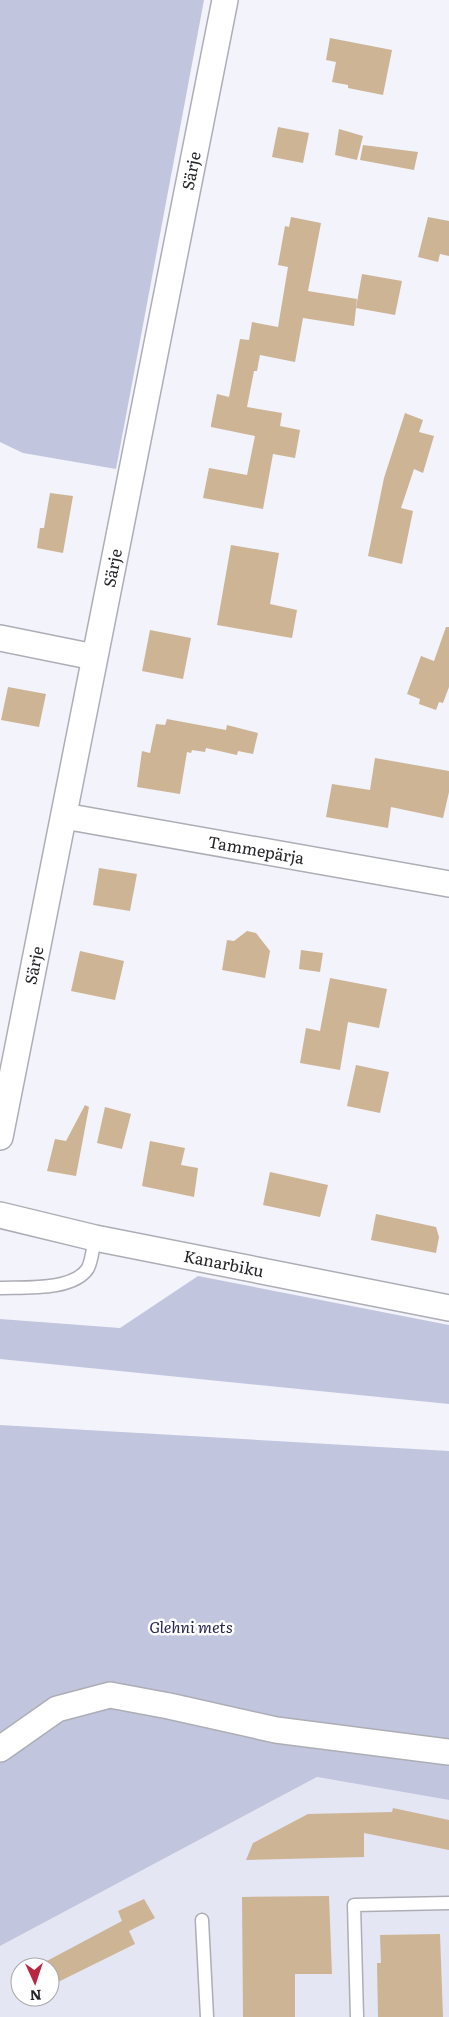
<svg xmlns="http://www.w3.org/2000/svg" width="449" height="2017" font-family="Literata,serif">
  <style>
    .built { fill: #e4e6f4; fill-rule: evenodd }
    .green { fill: #c2c5de }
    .building { fill: #cdb495 }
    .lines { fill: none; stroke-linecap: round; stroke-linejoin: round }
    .service-casing { stroke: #adaeb5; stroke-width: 15 }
    .minor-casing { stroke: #adaeb5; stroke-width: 28 }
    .service { stroke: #fff; stroke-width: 12 }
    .minor { stroke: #fff; stroke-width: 25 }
    .labels { text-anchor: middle; stroke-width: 5; stroke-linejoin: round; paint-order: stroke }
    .street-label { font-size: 16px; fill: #252528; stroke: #fff }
    .park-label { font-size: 16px; font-style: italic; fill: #252552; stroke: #fff }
  </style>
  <rect width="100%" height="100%" fill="#f2f3fb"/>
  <path class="built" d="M 317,1777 L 449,1800 L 449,2017 L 0,2017 L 0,1946 ZM 20,1967 L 50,1967 L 50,1997 L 20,1997 Z"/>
  <g class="green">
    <path d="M 0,0 L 204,0 L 116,469 L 23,453 L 0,442 Z"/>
    <path d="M 198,1276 L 449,1325 L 449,1404 L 0,1359 L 0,1319 L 120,1328 Z"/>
    <path d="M 0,1425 L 449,1451 L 449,1800 L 317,1777 L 0,1946 Z"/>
  </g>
  <g class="building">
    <path d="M 330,38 L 392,50 L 383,95 L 348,88 L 348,85 L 332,82 L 336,62 L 326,60 Z"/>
    <path d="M 278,127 L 309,133 L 303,163 L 272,157 Z"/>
    <path d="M 339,129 L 363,136 L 357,160 L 335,155 Z"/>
    <path d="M 363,145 L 418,152 L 414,170 L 360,160 Z"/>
    <path d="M 291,217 L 321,223 L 308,291 L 357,299 L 354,326 L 303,318 L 295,362 L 260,355 L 257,371 L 254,371 L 247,407 L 282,413 L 280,426 L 300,430 L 295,458 L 273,454 L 263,509 L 203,498 L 209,468 L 247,475 L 255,436 L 211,427 L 211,425 L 217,394 L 229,397 L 240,339 L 249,340 L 252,322 L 278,327 L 288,267 L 278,265 L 285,226 L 289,227 Z"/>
    <path d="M 428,217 L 449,221 L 449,256 L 440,254 L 438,262 L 418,257 Z"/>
    <path d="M 362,274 L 402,281 L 395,315 L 356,308 Z"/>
    <path d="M 405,413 L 423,420 L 419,432 L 434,436 L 423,473 L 414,469 L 401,508 L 413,511 L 402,564 L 368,556 L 384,478 Z"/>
    <path d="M 50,493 L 73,496 L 63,553 L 37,548 L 40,528 L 44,528 Z"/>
    <path d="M 231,545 L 279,553 L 270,604 L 297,610 L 292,638 L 217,625 Z"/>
    <path d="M 446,627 L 449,627 L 449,687 L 443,703 L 439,702 L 436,710 L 419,704 L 420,699 L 407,694 L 421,656 L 434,661 Z"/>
    <path d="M 150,630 L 191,638 L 183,679 L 142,671 Z"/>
    <path d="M 8,687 L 46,694 L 39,727 L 1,720 Z"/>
    <path d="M 167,719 L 226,730 L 227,725 L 258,733 L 253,754 L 238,751 L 237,755 L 206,748 L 205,752 L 192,750 L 191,753 L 187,752 L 180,794 L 137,787 L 142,751 L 150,753 L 156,724 L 165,725 Z"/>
    <path d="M 375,758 L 449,771 L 449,792 L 443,818 L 391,807 L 388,828 L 326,817 L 332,784 L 370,790 Z"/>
    <path d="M 99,868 L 137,874 L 130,911 L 93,905 Z"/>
    <path d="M 247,931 L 256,933 L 270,951 L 265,978 L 222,970 L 227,940 L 234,941 Z"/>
    <path d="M 301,950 L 323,953 L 320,972 L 299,969 Z"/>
    <path d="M 80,951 L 124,961 L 115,1000 L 71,991 Z"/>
    <path d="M 330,978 L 387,989 L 379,1028 L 348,1022 L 340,1070 L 300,1063 L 306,1028 L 320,1031 Z"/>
    <path d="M 356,1065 L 389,1072 L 380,1113 L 347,1106 Z"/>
    <path d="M 85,1105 L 89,1107 L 76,1176 L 47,1171 L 55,1139 L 66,1141 Z"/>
    <path d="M 105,1107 L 131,1114 L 122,1149 L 97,1143 Z"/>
    <path d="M 150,1141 L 185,1148 L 181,1165 L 198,1168 L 194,1197 L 142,1186 Z"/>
    <path d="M 270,1172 L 328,1185 L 320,1217 L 263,1205 Z"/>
    <path d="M 376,1214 L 436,1227 L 439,1237 L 436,1253 L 371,1240 Z"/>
    <path d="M 393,1808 L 449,1820 L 449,1850 L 364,1833 L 364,1857 L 246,1860 L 253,1843 L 308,1814 L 392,1812 Z"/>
    <path d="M 329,1896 L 332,1974 L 295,1974 L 295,2017 L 243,2017 L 242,1897 Z"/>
    <path d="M 144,1899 L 155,1918 L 129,1931 L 135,1944 L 54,1984 L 50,1977 L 50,1967 L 45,1967 L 43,1963 L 122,1921 L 118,1911 Z"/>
    <path d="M 440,1934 L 443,2017 L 378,2017 L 377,1963 L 381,1963 L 380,1935 Z"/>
  </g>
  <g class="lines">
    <defs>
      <g id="service">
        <path d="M 0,1288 C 24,1287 74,1291 88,1268 C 92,1260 93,1247 95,1238"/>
        <path d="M 202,1920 L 207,2017"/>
        <path d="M 357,2017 L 354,1905 L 449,1903"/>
      </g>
      <g id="minor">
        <path d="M 0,638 L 94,657"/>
        <path id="s1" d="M 64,816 L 449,884"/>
        <path id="s2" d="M 0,1137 L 225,0"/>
        <path id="s3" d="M 0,1215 L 95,1238 L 449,1308"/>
        <path d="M 0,1749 L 57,1709 L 110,1695 L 169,1706 L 276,1730 L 449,1752"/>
      </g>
    </defs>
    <use href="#service" class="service-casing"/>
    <use href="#minor" class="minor-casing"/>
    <use href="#service" class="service"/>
    <use href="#minor" class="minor"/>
  </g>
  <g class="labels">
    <g class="street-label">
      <text dy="6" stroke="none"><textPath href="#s2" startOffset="985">Särje</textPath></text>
      <text dy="6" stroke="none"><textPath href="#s2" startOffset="580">Särje</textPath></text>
      <text dy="6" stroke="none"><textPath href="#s1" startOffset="195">Tammepärja</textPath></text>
      <text dy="6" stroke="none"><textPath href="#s2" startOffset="175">Särje</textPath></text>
      <text dy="6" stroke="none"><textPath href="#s3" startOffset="229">Kanarbiku</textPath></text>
    </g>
    <g class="park-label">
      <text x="191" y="1633">Glehni mets</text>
    </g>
  </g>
  <g transform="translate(35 1982) rotate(177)"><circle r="24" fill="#ffffff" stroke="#a8a8a9"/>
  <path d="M0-4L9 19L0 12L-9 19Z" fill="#b8263f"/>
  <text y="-8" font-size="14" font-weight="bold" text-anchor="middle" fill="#252528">N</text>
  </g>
</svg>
